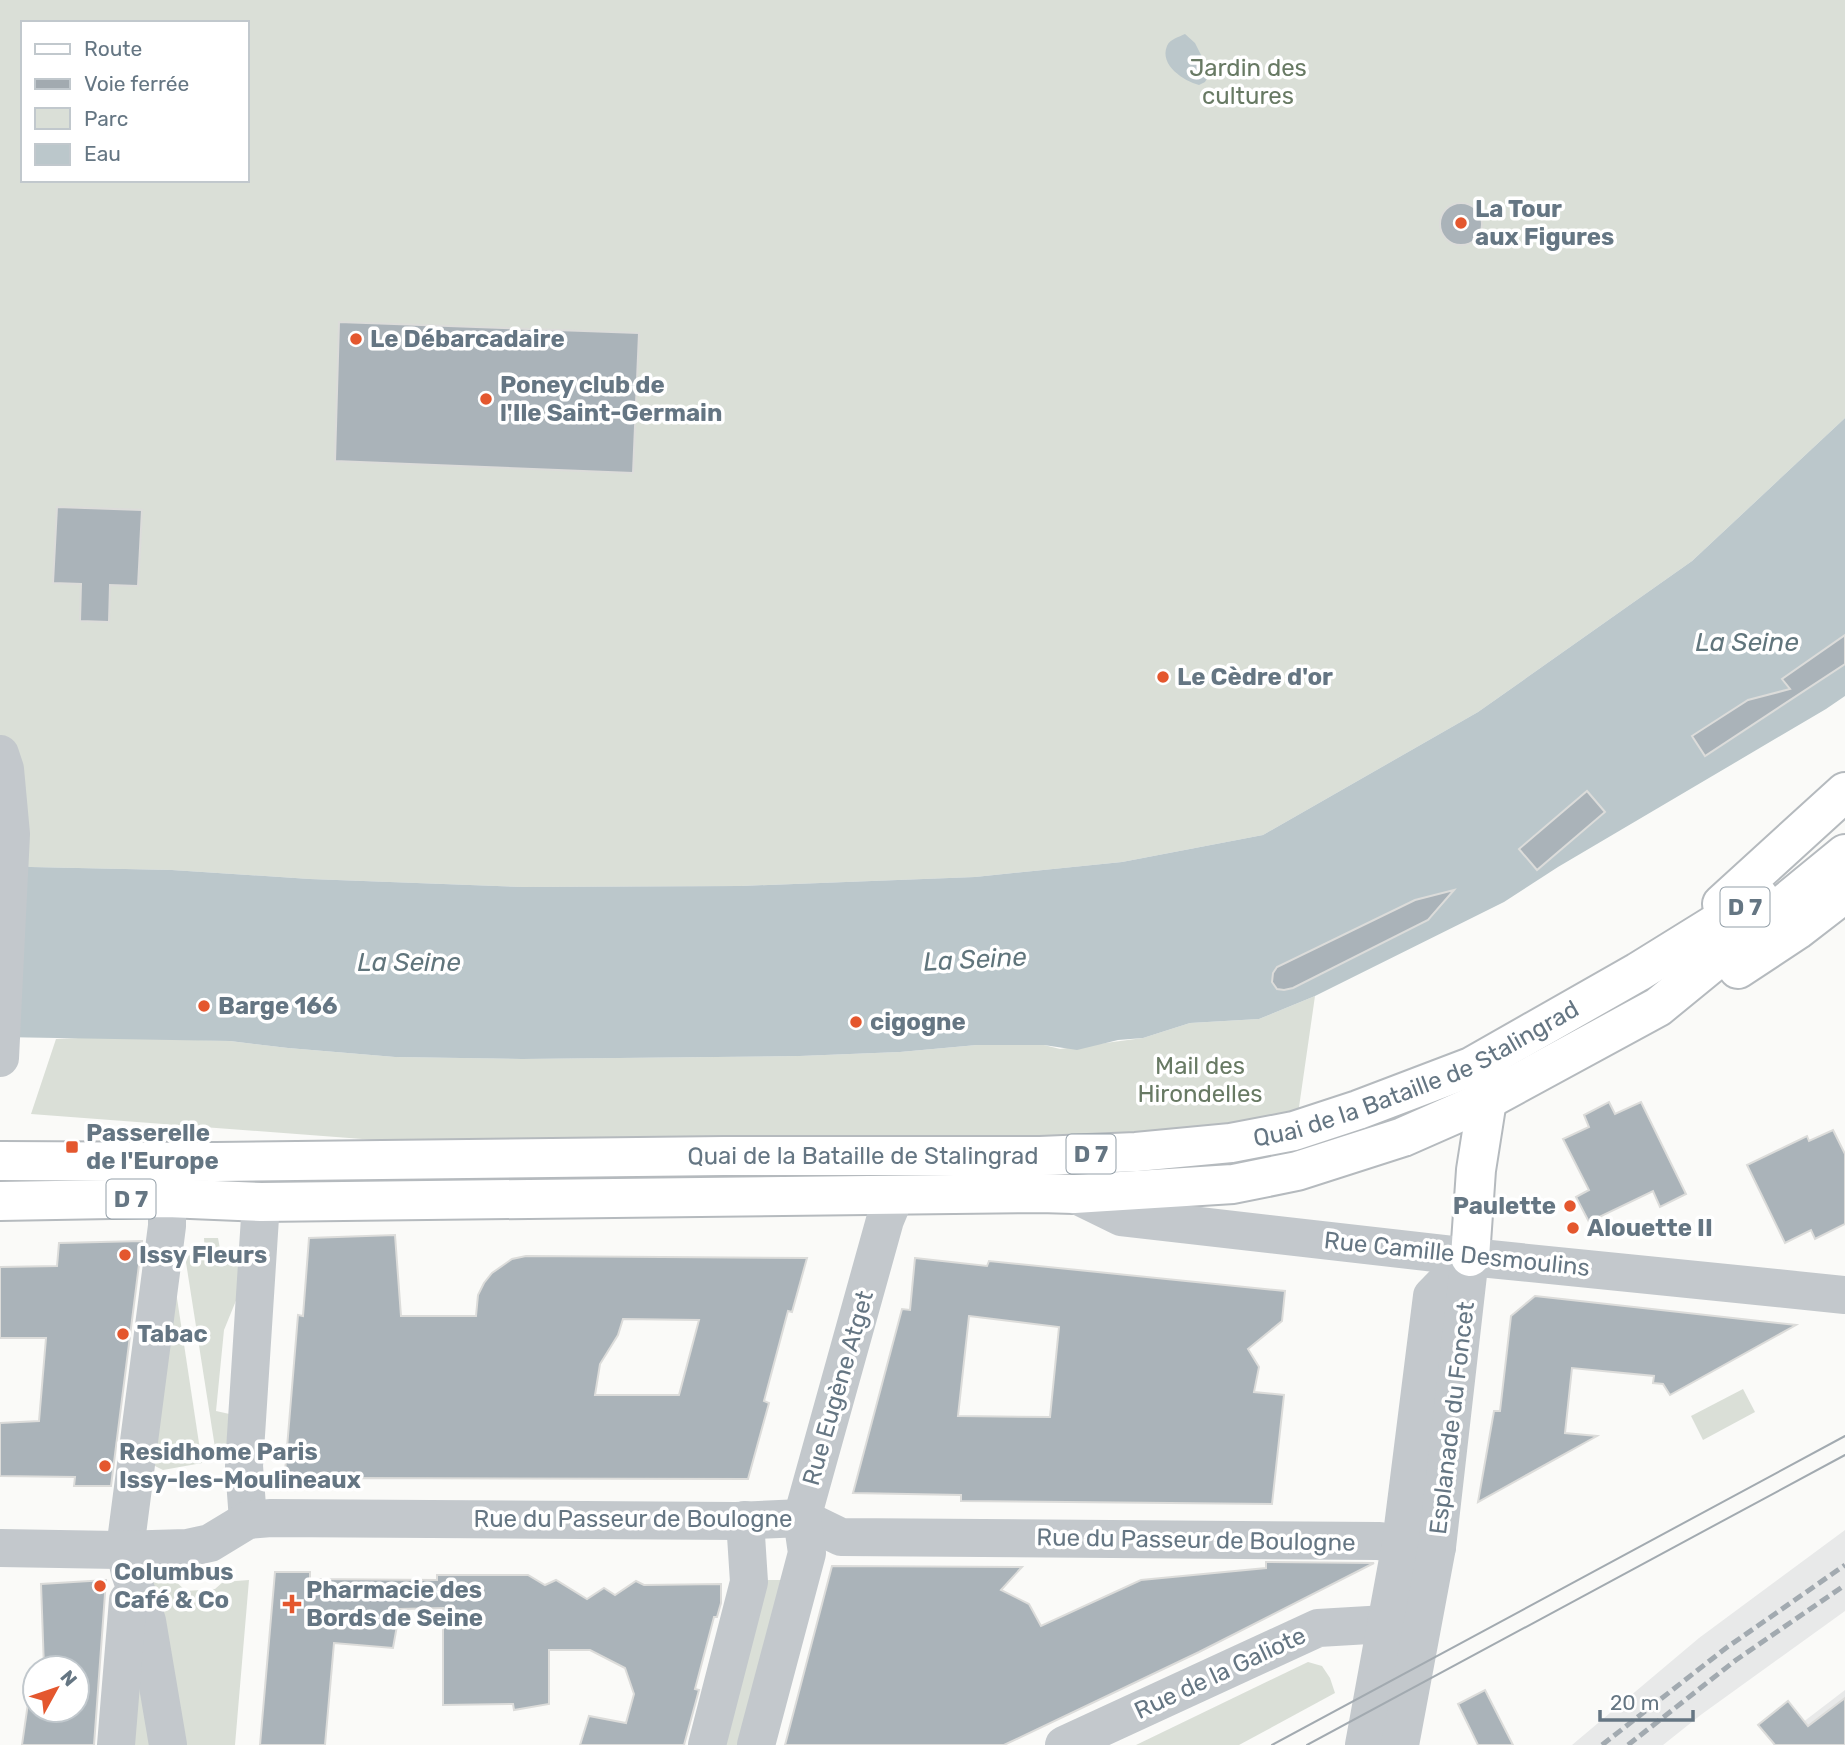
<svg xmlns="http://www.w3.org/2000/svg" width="1845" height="1745" font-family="Rubik,sans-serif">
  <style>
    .built { fill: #e8e9e9 }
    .green { fill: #dadfd7; fill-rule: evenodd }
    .water { fill: #bbc7cb }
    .building { fill: #aab3b9; stroke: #dcdcda; stroke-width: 2; fill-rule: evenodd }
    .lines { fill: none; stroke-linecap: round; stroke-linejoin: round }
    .major-casing { stroke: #b5babe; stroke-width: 42 }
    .minor { stroke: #c3c8cc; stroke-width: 38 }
    .major { stroke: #fff; stroke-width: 38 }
    .tram { stroke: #a2aab0; stroke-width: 2 }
    .rail { stroke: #a2aab0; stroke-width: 5; stroke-dasharray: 10 5; stroke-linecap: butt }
    .poi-dot { fill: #e4572e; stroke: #fff; stroke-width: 2.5 }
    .labels { text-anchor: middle; stroke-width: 7; stroke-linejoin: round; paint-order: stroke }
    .shield { fill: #fff; stroke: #939fa8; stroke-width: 2 }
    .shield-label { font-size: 23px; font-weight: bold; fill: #657683 }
    .park-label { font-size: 24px; fill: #687a64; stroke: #fff }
    .poi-label { font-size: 24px; font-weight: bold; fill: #657683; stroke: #fff; text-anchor: start }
    .street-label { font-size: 24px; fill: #657683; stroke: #fff }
    .water-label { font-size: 26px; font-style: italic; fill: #60757c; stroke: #fff }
  </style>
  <rect width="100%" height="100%" fill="#fafaf8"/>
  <g class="built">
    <path d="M 1845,1530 L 1845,1611 L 1702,1714 L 1663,1745 L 1572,1745 L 1699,1638 Z"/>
    <path d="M 1845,1690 L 1845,1745 L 1773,1745 Z"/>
  </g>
  <g class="green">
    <path d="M 0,0 L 1845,0 L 1845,418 L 1692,561 L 1478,712 L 1263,835 L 1122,862 L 975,877 L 741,886 L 522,887 L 310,879 L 172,870 L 31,867 L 0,863 ZM 23,23 L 247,23 L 247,180 L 23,180 Z"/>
    <path d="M 1315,996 L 1296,1128 L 986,1154 L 521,1151 L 31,1114 L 56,1039 L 101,1037 L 230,1041 L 288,1048 L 395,1057 L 522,1059 L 800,1056 L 900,1052 L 977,1045 L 1044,1045 L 1060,1049 L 1143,1038 L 1190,1023 L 1259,1019 Z"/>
    <path d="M 204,1238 L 218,1238 L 220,1249 L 242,1250 L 244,1281 L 224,1330 L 216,1411 L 234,1415 L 229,1455 L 216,1454 L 185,1256 L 205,1253 Z"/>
    <path d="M 175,1285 L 202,1463 L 163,1470 L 149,1463 Z"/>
    <path d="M 1743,1389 L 1755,1412 L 1703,1440 L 1691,1416 Z"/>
    <path d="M 174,1580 L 186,1591 L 215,1589 L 223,1582 L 249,1580 L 235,1745 L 121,1745 L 148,1582 Z"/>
    <path d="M 761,1580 L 788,1580 L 743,1745 L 716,1745 Z"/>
    <path d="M 1308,1662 L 1322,1666 L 1330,1678 L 1335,1693 L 1239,1745 L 1136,1745 Z"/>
  </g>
  <g class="water">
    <path d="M 1185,34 L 1195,43 L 1210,73 L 1205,82 L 1199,85 C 1184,81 1159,65 1167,46 C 1170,39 1179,37 1185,34 Z"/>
    <path d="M 1845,418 L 1845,696 L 1826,709 L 1558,867 L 1504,902 L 1315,996 L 1259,1019 L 1190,1023 L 1143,1038 L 1118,1040 L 1077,1050 L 1044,1045 L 977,1045 L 900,1052 L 800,1056 L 522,1059 L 395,1057 L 288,1048 L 230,1041 L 0,1037 L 0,863 L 31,867 L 172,870 L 310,879 L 522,887 L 741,886 L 975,877 L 1122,862 L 1263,835 L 1478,712 L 1692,561 Z"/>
  </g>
  <g class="building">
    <circle cx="1461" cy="224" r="21"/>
    <path d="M 339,322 L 639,333 L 633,473 L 335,461 Z"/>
    <path d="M 57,507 L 142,510 L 138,586 L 110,585 L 109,622 L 80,621 L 81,584 L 53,583 Z"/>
    <path d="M 1845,635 L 1845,664 L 1705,756 L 1692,736 L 1748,700 L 1790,689 L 1782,679 Z"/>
    <path d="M 1587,791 L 1605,812 L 1537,870 L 1519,849 Z"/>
    <path d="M 1454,890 L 1428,920 L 1293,988 L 1284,990 L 1277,989 L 1272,982 L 1273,973 L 1277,967 L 1415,900 Z"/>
    <path d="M 1609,1102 L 1615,1114 L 1641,1102 L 1686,1194 L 1660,1207 L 1653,1191 L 1589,1222 L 1576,1197 L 1589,1190 L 1563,1139 L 1589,1127 L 1584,1115 Z"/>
    <path d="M 1833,1130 L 1845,1154 L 1845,1224 L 1815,1239 L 1811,1230 L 1785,1243 L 1747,1165 L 1807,1136 L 1809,1141 Z"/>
    <path d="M 395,1235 L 401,1316 L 476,1316 L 478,1295 L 484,1283 L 492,1273 L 512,1259 L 526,1256 L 807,1258 L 792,1312 L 788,1311 L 764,1401 L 769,1403 L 748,1479 L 340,1478 L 338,1487 L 288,1487 L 289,1472 L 285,1472 L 298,1315 L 303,1316 L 309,1238 ZM 623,1319 L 699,1320 L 679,1395 L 595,1395 L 600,1364 L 618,1335 Z"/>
    <path d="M 142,1241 L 111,1486 L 74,1486 L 75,1477 L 0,1476 L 0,1423 L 39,1421 L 46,1338 L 0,1338 L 0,1267 L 57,1266 L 59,1243 Z"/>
    <path d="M 915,1258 L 987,1266 L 989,1261 L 1285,1291 L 1282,1321 L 1248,1349 L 1259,1367 L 1254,1392 L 1284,1395 L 1272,1504 L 961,1501 L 961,1495 L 853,1493 L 902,1309 L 910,1310 ZM 969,1316 L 1059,1327 L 1050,1417 L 958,1416 Z"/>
    <path d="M 1535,1296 L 1796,1325 L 1670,1395 L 1663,1384 L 1653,1383 L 1654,1376 L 1572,1368 L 1565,1433 L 1597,1436 L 1478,1502 L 1494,1411 L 1500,1411 L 1511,1316 Z"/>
    <path d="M 1266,1562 L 1374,1563 L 1199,1652 L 1004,1745 L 785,1745 L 832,1566 L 1022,1567 L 1001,1590 L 1029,1604 L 1041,1626 L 1141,1580 L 1266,1568 Z"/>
    <path d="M 275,1572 L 310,1572 L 310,1579 L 437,1580 L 437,1575 L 528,1575 L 545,1585 L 556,1580 L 587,1599 L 604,1588 L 615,1595 L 636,1581 L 644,1585 L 721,1584 L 721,1603 L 717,1617 L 714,1617 L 695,1689 L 699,1690 L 684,1745 L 580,1745 L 589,1716 L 626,1723 L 634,1694 L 625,1668 L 590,1650 L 549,1650 L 549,1704 L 514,1710 L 513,1704 L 443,1705 L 443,1608 L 400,1609 L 393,1648 L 334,1643 L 325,1745 L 260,1745 Z"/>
    <path d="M 106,1580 L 94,1745 L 22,1745 L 30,1689 L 35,1689 L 35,1710 L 77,1710 L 77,1668 L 44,1668 L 41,1584 Z"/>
    <path d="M 1485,1690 L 1513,1745 L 1478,1745 L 1458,1704 Z"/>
    <path d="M 1845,1698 L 1845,1745 L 1775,1745 L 1758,1725 L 1788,1701 L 1808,1726 Z"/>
  </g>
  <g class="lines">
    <defs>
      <g id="major">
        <path d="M 1722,904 L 1845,792"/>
        <path d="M 1738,969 L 1797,930 L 1845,893"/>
        <path id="s1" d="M 0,1161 L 216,1162 L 724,1156 L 1040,1156 L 1136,1152 L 1231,1143 L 1294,1131 L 1358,1110 L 1471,1067 L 1638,972 L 1759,897"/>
        <path d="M 0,1201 L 167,1198 L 261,1202 L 1040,1193 L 1074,1194 L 1233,1184 L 1297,1171 L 1403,1137 L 1487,1100 L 1658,1007 L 1845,854"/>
        <path d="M 1470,1257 L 1476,1170 L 1487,1100"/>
      </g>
    </defs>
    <use href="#major" class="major-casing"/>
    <g class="minor">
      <path d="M 0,754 L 5,769 L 11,834 L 0,1058"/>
      <path d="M 1074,1194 L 1121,1217 L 1470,1257 L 1845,1295"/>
      <path d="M 167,1198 L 167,1226 L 125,1549 L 130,1573 L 147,1621 L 168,1745"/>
      <path d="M 248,1520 L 244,1466 L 261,1202"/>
      <path d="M 0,1548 L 118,1550 L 187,1548 L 210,1543 L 248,1520 L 271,1518 L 736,1521 L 802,1518 L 841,1537 L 1378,1541 L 1437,1547"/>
      <path d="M 116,1745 L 128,1600"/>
      <path d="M 707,1745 L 749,1582 L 745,1520"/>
      <path d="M 756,1745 L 807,1553 L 802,1518 L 885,1220 L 895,1196"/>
      <path d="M 1064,1745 L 1318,1628 L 1386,1624 L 1411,1626"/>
      <path d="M 1364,1745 L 1401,1543 L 1432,1296 L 1470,1257"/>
      <path d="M 1400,1745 L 1437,1547 L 1470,1257"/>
    </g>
    <use href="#major" class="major"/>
    <g class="tram">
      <path d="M 1272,1745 L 1845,1436"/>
      <path d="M 1307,1745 L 1845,1455"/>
    </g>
    <g class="rail">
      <path d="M 1602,1745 L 1726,1648 L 1845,1565"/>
      <path d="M 1628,1745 L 1736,1660 L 1845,1585"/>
    </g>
  </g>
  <g class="poi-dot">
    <circle cx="1461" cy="223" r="7"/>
    <circle cx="356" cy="339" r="7"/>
    <circle cx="486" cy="399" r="7"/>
    <circle cx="1163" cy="677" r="7"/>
    <circle cx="204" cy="1006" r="7"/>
    <circle cx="856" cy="1022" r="7"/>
    <rect x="65" y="1140" width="14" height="14" rx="3.5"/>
    <circle cx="1570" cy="1206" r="7"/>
    <circle cx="1573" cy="1228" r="7"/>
    <circle cx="125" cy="1255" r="7"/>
    <circle cx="123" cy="1334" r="7"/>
    <circle cx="105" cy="1466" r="7"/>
    <circle cx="100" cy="1586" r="7"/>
    <path d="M288.5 1593.5h7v7h7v7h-7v7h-7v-7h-7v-7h7z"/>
  </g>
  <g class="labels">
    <g class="shield">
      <rect x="1720.5" y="887.5" width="49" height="39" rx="5"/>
      <rect x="1066.5" y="1134.5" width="49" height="39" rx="5"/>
      <rect x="106.5" y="1179.5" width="49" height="39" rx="5"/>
    </g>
    <g class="shield-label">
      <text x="1745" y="915">D 7</text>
      <text x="1091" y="1162">D 7</text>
      <text x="131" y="1207">D 7</text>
    </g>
    <g class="park-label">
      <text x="1248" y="76">Jardin des<tspan x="1248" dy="28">cultures</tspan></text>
      <text x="1200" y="1074">Mail des<tspan x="1200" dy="28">Hirondelles</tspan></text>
    </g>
    <g class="poi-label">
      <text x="1475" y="217">La Tour<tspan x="1475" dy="28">aux Figures</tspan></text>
      <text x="370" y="347">Le Débarcadaire</text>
      <text x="500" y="393">Poney club de<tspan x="500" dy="28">l'Ile Saint-Germain</tspan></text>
      <text x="1177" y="685">Le Cèdre d'or</text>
      <text x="218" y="1014">Barge 166</text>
      <text x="870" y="1030">cigogne</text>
      <text x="86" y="1141">Passerelle<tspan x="86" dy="28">de l'Europe</tspan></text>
      <text x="1556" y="1214" text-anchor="end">Paulette</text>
      <text x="1587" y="1236">Alouette II</text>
      <text x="139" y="1263">Issy Fleurs</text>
      <text x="137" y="1342">Tabac</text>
      <text x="119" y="1460">Residhome Paris<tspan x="119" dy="28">Issy-les-Moulineaux</tspan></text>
      <text x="114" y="1580">Columbus<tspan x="114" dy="28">Café &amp; Co</tspan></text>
      <text x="306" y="1598">Pharmacie des<tspan x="306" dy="28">Bords de Seine</tspan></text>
    </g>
    <g class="street-label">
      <text dy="8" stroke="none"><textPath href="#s1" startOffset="1430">Quai de la Bataille de Stalingrad</textPath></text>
      <text dy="8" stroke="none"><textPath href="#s1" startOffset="863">Quai de la Bataille de Stalingrad</textPath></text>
      <text transform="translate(1457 1254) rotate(6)" y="8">Rue Camille Desmoulins</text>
      <text transform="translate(838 1388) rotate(-74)" y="8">Rue Eugène Atget</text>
      <text transform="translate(1452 1418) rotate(-83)" y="8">Esplanade du Foncet</text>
      <text x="633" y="1527">Rue du Passeur de Boulogne</text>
      <text transform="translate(1196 1540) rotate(1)" y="8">Rue du Passeur de Boulogne</text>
      <text transform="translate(1220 1673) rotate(-25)" y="8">Rue de la Galiote</text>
    </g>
    <g class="water-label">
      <text x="1747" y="651">La Seine</text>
      <text transform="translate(975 959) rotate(-3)" y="9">La Seine</text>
      <text x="409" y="971">La Seine</text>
    </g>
  </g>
  <rect x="21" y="21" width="228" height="161" fill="#ffffff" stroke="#c1c8cd" stroke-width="2"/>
  <rect x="35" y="44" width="35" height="10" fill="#ffffff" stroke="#c1c8cd" stroke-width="2"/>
  <text x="84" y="56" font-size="21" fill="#657683">Route</text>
  <rect x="35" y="79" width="35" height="10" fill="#a2aab0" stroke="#c1c8cd" stroke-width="2"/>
  <text x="84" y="91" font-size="21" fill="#657683">Voie ferrée</text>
  <rect x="35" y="108" width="35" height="21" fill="#dadfd7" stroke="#c1c8cd" stroke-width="2"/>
  <text x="84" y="126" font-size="21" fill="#657683">Parc</text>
  <rect x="35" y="144" width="35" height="21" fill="#bbc7cb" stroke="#c1c8cd" stroke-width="2"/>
  <text x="84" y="161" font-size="21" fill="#657683">Eau</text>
  <g transform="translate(56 1689) rotate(50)"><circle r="33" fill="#ffffff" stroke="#c1c8cd" stroke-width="2"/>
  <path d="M0-5L12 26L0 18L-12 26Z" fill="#e4572e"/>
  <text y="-10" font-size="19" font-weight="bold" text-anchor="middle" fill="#657683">N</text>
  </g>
  <path d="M1600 1710v10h93v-10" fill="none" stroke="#657683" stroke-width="3.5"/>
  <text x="1610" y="1710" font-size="21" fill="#657683" stroke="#ffffff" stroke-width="5" paint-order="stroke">20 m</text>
</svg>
